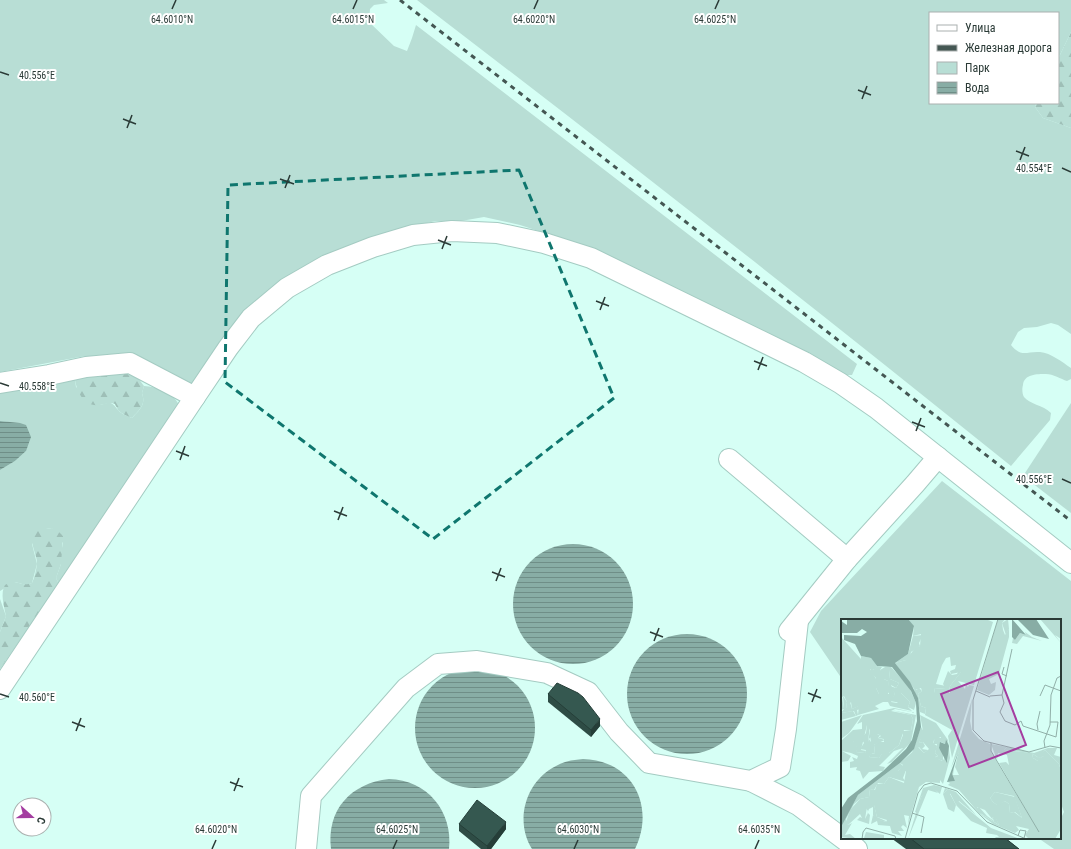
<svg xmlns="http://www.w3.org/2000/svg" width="1071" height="849" font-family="'Roboto Condensed',sans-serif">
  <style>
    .green { fill: #b8ded5 }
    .forest { fill: url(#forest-firs) }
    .water { fill: url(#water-rules) }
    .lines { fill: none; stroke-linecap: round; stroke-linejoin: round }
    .minor-casing { stroke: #a4cbc2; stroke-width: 22 }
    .minor { stroke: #fff; stroke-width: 20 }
    .rail { stroke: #445753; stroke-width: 3; stroke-dasharray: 5 5; stroke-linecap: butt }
    .wall { fill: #2e4c45 }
    .shaded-wall { fill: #253e38 }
    .building { fill: #355850; stroke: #253e38 }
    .marked { fill: none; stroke: #0f766e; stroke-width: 3; stroke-dasharray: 8 5; stroke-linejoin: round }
    .ticks { fill: none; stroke: #2a3a36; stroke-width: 1.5 }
    .inset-road { fill: none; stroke: #91b0a9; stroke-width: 1 }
    .view { fill: #a43da0; fill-opacity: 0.15; stroke: #a43da0; stroke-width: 2 }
    .inset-edge { fill: none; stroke: #2a3a36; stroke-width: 2 }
    .ticks-label { font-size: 10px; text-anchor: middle; fill: #2a3a36; stroke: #fff; stroke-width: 4; stroke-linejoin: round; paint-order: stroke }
  </style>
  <defs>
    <pattern id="forest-firs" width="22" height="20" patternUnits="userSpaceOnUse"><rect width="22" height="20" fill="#b8ded5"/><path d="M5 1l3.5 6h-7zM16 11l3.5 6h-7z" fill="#9ebfb7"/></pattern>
    <pattern id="water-rules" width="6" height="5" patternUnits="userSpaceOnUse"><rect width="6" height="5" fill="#88ada5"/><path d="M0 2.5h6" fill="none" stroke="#6f8e87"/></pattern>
  </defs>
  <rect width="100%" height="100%" fill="#d6fff5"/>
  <g class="green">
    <path d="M 0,0 L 384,0 L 388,3 L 374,5 L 370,9 L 369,22 L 394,46 L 407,51 L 412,38 L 416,25 L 857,364 L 852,375 L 842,375 L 813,355 L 578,244 L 520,225 L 484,217 L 461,221 L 435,221 L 411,227 L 302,269 L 191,389 L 128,356 L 85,356 L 0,372 Z"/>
    <path d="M 417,0 L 1071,0 L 1071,32 L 1058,59 L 1058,13 L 930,13 L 930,103 L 1036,103 L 1035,107 L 1043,118 L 1071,128 L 1071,334 L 1058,325 L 1051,323 L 1037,327 L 1024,328 L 1018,332 L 1011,345 C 1022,358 1026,351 1040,352 C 1051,353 1062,362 1071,368 L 1071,379 L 1067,381 C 1061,379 1053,374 1046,374 C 1037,374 1024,374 1023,385 C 1022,388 1022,394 1024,397 C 1029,404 1043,405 1051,413 L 1050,420 L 1011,466 C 815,308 617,153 417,0 Z"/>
    <path d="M 75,380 L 76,387 L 101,405 C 113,400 112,404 120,412 C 124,415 128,416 132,418 C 140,409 146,405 142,393 L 144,386 C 157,387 173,392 179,405 L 59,584 L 56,578 L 61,564 L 60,558 L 63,543 L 52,528 L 46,529 L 32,544 L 37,564 L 32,583 L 26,585 L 15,582 L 0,591 L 0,470 L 15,461 L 26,451 L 8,422 L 0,421 L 0,391 Z"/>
    <path d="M 1071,403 L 1071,513 L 1023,476 Z"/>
    <path d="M 942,481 L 1071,581 L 1071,849 L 1054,849 L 1041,840 L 1044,838 L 1060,838 L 1060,820 L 1064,812 L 1060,801 L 1060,620 L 842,620 L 842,679 L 810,632 L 821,611 Z"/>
    <path d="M 0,599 L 6,616 L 0,632 Z"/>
  </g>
  <g class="forest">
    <path d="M 1071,32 L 1071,128 L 1043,118 L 1035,107 L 1036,103 L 1058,103 L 1058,59 Z"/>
    <path d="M 125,373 L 138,378 L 144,386 L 142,393 C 146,405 140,409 132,418 C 127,416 122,414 118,410 C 118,409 115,405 115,404 C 109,401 105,405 99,405 C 85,407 77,393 75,380 L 90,376 Z"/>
    <path d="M 52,528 L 57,530 L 63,536 L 61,564 L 56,578 L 59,584 L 0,669 L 0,632 L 6,616 C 4,606 0,593 5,585 C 8,583 11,582 14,582 C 22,583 23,586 32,583 C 35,577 36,570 37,564 C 38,554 24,535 39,530 C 43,529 48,529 52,528 Z"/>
  </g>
  <g class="water">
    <path d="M 0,421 L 20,423 L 26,425 L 31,437 L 26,451 L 15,461 L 0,470 Z"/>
    <circle cx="573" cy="604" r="60"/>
    <circle cx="687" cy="694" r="60"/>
    <circle cx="475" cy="728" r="60"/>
    <path d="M 583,759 C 632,760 656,806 635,849 L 532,849 C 514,820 526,781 556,766 C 564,761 573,760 583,759 Z"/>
    <path d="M 389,779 C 427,780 453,811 449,849 L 331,849 C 326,810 351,783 389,779 Z"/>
  </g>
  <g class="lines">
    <defs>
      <g id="minor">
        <path d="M 0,383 L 49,375 L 86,367 L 130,363 L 195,397"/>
        <path d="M 729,459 L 847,559"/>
        <path d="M 789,631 L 847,559 L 915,484 L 938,457"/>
        <path d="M 0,689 L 195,397 L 228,348 L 251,318 L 287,288 L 327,265 L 373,247 L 413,235 L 452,231 L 497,233 L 544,243 L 591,258 L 804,362 L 840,383 L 876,408 L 1071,563"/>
        <path d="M 751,781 L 798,805 L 857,849"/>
        <path d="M 306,849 L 311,796 L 406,688 L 438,664 L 477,661 L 547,673 L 588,692 L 619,732 L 649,763 L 751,781 L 780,767 L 786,729 L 798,621"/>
      </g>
    </defs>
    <use href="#minor" class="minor-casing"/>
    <use href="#minor" class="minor"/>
    <path class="rail" d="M 400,0 L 1071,521"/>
  </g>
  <g class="wall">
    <path d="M 548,694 L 600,726 L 591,737 L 548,702 Z"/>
    <path d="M 459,824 L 506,829 L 491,849 L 481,849 L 459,831 Z"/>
    <path d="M 891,838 L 1005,838 L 1019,849 L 906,849 Z"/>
  </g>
  <g class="shaded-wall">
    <path d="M 600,719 L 600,726 L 591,737 L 591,730 Z"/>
    <path d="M 506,822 L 506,829 L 491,849 L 487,849 L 487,846 Z"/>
  </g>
  <g class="building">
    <path d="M 557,683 L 578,693 L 583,697 L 600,719 L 591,730 L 548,694 Z"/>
    <path d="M 477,800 L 506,822 L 487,846 L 459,824 Z"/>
    <path d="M 910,838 L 1005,838 L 1019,849 L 924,849 Z"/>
  </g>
  <path class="marked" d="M 519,170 L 614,398 L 433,539 L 225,382 L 228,185 Z"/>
  <path class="ticks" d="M 172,9 L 176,0M 353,9 L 357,0M 534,9 L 538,0M 715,9 L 719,0M 0,72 L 9,75M 858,90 L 871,95M 862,99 L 867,86M 123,119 L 136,124M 127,128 L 132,115M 1016,151 L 1029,156M 1020,160 L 1025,147M 1062,168 L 1071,172M 280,179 L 294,184M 285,188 L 290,175M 438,240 L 451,245M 442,249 L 447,236M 596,301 L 609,306M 600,310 L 605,297M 754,361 L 767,366M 758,370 L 763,357M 0,383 L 9,386M 912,422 L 925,427M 916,431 L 921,418M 176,451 L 189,456M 180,460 L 185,446M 1062,479 L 1071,483M 334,511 L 347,516M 338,520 L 343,507M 492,572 L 505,577M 496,581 L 501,568M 650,632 L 663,637M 654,641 L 659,628M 808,693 L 821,698M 0,694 L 9,697M 812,702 L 817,689M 72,722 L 85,727M 76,731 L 81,718M 230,782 L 243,787M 234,791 L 239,778M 212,849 L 216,840M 393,849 L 397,840M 574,849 L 578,840M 755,849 L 759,840"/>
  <g transform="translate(841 619)">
    <rect width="220" height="220" fill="#d6fff5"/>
    <path d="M 67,0 L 153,0 L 147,1 L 152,3 L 133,66 L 117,62 L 124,70 L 125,65 L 127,68 L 128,66 L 133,67 L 111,139 L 107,117 L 111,111 L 84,96 L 85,89 L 80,87 L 77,75 L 81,72 L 80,69 L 74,71 L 54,44 L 65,41 L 74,29 L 79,27 L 80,15 L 72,17 L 73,8 ZM 109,38 L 110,47 L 115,46 L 114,50 L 109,52 L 110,55 L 120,53 L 109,67 L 109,74 L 94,74 L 93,69 L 105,70 L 105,67 L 95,65 L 101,46 L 105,39 ZM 157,0 L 164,0 L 161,4 L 162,11 L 164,16 L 168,10 L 168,18 L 158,55 L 148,60 L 150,65 L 155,63 L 154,71 L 148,76 L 136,71 ZM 0,18 L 20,40 L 20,37 L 30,39 L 36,47 L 34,51 L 29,50 L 37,63 L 35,69 L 38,75 L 48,75 L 47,62 L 43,60 L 39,51 L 44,48 L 48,51 L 49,60 L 58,64 L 55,69 L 50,66 L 54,75 L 50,83 L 56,84 L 60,80 L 60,74 L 69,83 L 67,88 L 71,92 L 49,87 L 47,83 L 42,83 L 34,87 L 38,90 L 17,96 L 18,87 L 11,90 L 10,83 L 5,89 L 6,83 L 3,77 L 1,78 L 3,90 L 0,91 ZM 131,80 L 129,102 L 131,112 L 138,120 L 149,125 L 150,133 L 193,205 L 158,144 L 165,143 L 168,146 L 166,136 L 157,134 L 156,141 L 150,125 L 166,128 L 163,131 L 191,134 L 192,139 L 197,142 L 197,139 L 204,137 L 198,139 L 192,135 L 200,135 L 204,131 L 218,145 L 220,152 L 220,210 L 214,220 L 187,219 L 184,216 L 188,210 L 175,207 L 178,211 L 174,214 L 152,205 L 138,194 L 118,171 L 107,166 L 109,164 L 107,163 L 114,162 L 110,156 L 113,149 L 112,156 L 118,156 L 114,148 L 118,131 L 110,149 ZM 154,173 L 173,177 L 181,199 L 173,193 L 169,194 L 168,185 L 164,182 L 156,186 L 152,183 L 149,179 ZM 136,188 L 144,191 L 152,201 L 151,198 L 155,200 L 158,206 L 140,195 ZM 53,89 L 76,94 L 54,90 L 50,92 L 70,96 L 72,100 L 70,112 L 63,111 L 58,126 L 48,134 L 41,135 L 38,139 L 28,138 L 30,134 L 34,135 L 33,126 L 37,123 L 43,123 L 43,120 L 37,119 L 40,117 L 37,115 L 32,116 L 28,120 L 30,123 L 27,123 L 29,111 L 26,106 L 20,131 L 25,132 L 24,134 L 15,133 L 16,128 L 13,126 L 12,122 L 0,122 L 12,111 L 21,110 L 21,103 L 16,105 L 22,96 ZM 21,96 L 8,114 L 0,120 L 0,103 ZM 79,96 L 95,104 L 107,121 L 109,139 L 102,165 L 99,161 L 99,164 L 85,163 L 78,168 L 67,206 L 68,197 L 63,196 L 66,209 L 62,206 L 60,208 L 63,212 L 57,212 L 61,217 L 51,214 L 49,207 L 37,206 L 36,202 L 30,205 L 32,196 L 39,201 L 45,203 L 46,201 L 36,198 L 33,186 L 26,188 L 24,200 L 27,194 L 29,196 L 28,205 L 16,201 L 19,198 L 21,199 L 19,195 L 7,206 L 5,203 L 9,191 L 19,180 L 28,178 L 29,170 L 34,171 L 36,165 L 43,165 L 48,158 L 63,164 L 65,152 L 57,152 L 62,146 L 59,144 L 77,128 L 83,134 L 88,130 L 82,123 L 78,124 L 82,112 ZM 100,118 L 100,123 L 104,125 L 105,120 L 107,124 L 107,143 L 103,136 L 103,140 L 101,142 L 94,138 L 97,137 L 94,134 L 96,127 L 92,124 L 93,121 ZM 93,166 L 101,168 L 99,175 L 93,170 L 88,170 L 80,178 L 76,194 L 74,193 L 82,169 ZM 104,169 L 115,173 L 135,196 L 118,182 L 115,186 L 107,170 L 102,175 ZM 25,213 L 43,216 L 43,220 L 23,219 Z" fill="#b8ded5" fill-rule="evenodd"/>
    <path d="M 167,0 L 168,10 L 165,16 L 161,4 ZM 199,0 L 220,0 L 220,20 L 214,16 L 220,24 ZM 184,13 L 191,18 L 201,22 L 182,17 L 176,25 L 171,24 L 172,19 L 174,21 L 179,14 L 185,16 ZM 82,16 L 78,24 L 79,27 L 70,33 L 69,40 L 54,44 L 67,35 L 72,17 ZM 36,47 L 41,48 L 39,51 L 44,55 L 43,60 L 47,62 L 49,72 L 46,76 L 38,75 L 35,69 L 35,59 L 29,53 L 30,49 L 33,51 ZM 44,48 L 50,48 L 68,68 L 75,84 L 73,91 L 67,88 L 69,83 L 60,74 L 60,84 L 49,82 L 54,75 L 49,67 L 55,69 L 58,64 L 49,60 L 48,51 L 44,52 ZM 118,51 L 121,52 L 109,67 L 108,75 L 94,74 L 93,69 L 105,70 L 102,65 L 107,52 L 111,56 L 116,55 ZM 77,68 L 81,72 L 77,75 L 80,87 L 85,89 L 84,95 L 79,93 L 73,70 L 76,71 ZM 2,77 L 6,83 L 5,89 L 9,83 L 11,90 L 19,86 L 20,90 L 16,91 L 17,96 L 15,97 L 13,92 L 0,94 L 3,90 ZM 50,91 L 75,96 L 70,123 L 51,143 L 46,145 L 62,129 L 53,132 L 38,147 L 44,148 L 42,152 L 28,153 L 22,160 L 19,152 L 15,151 L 16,148 L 9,149 L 9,143 L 13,142 L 11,138 L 16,140 L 17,137 L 10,134 L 1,132 L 10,137 L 7,142 L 0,143 L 0,122 L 12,122 L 17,129 L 15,133 L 24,134 L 25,131 L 19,130 L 23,124 L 20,119 L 25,114 L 26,106 L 29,106 L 27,123 L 30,123 L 29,117 L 33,114 L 39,116 L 37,119 L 44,121 L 33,126 L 34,135 L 31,134 L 28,138 L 38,139 L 42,133 L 48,134 L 58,126 L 62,116 L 61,112 L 70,112 L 72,100 L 70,96 ZM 80,108 L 83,113 L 78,124 L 82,123 L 84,127 L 81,130 L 87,131 L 83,134 L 78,128 L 71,134 ZM 94,119 L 101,119 L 98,129 L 102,134 L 102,142 L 93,139 L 97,137 L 94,134 L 96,125 L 92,125 ZM 166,128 L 193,134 L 207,129 L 216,129 L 213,136 L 220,138 L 220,152 L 218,145 L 204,131 L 201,135 L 192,135 L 198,139 L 204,137 L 197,139 L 197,142 L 192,139 L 191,134 L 163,131 ZM 59,144 L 62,147 L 57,152 L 65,151 L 62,159 L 65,163 L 48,158 L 43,165 L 37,164 L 33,171 L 29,170 L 28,178 L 19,180 L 13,185 L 5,200 L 7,206 L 11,204 L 4,216 L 9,215 L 15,220 L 0,218 L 1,204 L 17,176 ZM 93,169 L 97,174 L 87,171 L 67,220 L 80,178 L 86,170 ZM 107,170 L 111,173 L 109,175 L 115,186 L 117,182 L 150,209 L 179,220 L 156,220 L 154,218 L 158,218 L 156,216 L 145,214 L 146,209 L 130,202 L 115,186 L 113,193 L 107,190 L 102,175 ZM 154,173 L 174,178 L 181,199 L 174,193 L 169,194 L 168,185 L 164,182 L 157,187 L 152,183 L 149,179 ZM 33,185 L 36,198 L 47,203 L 36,201 L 32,196 L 32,188 L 28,190 L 24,200 L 27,192 L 24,188 ZM 138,188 L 146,197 L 153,202 L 151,198 L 155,199 L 158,206 L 139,194 L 136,189 Z" fill="#b8ded5"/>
    <path d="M 12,92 L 15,97 L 0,101 L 0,94 Z" fill="#b8ded5"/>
    <path d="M 6,0 L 67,0 L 73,7 L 67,35 L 54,44 L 69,63 L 77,79 L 80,108 L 73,130 L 59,144 L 17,176 L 0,208 L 0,190 L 7,179 L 42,152 L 65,130 L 71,121 L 76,102 L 75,84 L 70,72 L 51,48 L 36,47 L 30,39 L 20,37 L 14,25 L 3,21 L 3,16 L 20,17 L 26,13 L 21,10 L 16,14 L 0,14 L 0,2 L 6,6 ZM 171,0 L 185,16 L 179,14 L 174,21 L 171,18 ZM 176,0 L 195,0 L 208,20 L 192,16 ZM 105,120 L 108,127 L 106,144 L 98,129 L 99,123 L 104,125 ZM 118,131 L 111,155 L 114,162 L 106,163 Z" fill="#88ada5"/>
    <path class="inset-road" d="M 157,0 L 132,81 L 132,111 L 143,122 L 188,133 L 209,127 L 220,129M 163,48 L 161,55 L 166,57M 135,72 L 149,78M 161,76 L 171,30M 149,77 L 161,76 L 163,84 L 159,93 L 164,102 L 174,106 L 180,102 L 182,107 L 215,118 L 217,103 L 209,103M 199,77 L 204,66 L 220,72M 197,111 L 196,105 L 199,92M 150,124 L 150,132 L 198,213M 204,129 L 203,122 L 209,106 L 210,76 L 216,59 L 220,57M 71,194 L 83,198 L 80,214M 177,217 L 179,211 L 185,212 L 183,219M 21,220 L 22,213 L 25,209 L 54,217 L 55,220M 64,220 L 77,174 L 83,166 L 90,164 L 116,172 L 146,203 L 185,220"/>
    <path class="view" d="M 157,53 L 185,126 L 128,148 L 100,75 Z"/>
    <rect width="220" height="220" class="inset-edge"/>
  </g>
  <g class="ticks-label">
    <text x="172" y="23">64.6010°N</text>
    <text x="353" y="23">64.6015°N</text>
    <text x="534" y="23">64.6020°N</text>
    <text x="715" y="23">64.6025°N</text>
    <text x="37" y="79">40.556°E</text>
    <text x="1034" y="172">40.554°E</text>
    <text x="37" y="390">40.558°E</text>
    <text x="1034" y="483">40.556°E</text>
    <text x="37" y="701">40.560°E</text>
    <text x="216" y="833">64.6020°N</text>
    <text x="397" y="833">64.6025°N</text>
    <text x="578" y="833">64.6030°N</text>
    <text x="759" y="833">64.6035°N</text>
  </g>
  <rect x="929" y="12" width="130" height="92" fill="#ffffff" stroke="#aab0af"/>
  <rect x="937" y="25" width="20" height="6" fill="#ffffff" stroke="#aab0af"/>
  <text x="965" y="32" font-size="12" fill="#2a3a36">Улица</text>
  <rect x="937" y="45" width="20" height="6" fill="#445753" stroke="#aab0af"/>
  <text x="965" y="52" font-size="12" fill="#2a3a36">Железная дорога</text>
  <rect x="937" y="62" width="20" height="12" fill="#b8ded5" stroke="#aab0af"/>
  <text x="965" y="72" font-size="12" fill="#2a3a36">Парк</text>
  <rect x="937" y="82" width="20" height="12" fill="url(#water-rules)" stroke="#aab0af"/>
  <text x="965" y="92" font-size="12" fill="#2a3a36">Вода</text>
  <g transform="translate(32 817) rotate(111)"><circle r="19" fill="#ffffff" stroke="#aab0af"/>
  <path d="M0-3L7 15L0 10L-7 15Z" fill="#a43da0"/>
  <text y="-6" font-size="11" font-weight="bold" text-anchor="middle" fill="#2a3a36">С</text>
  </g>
</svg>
